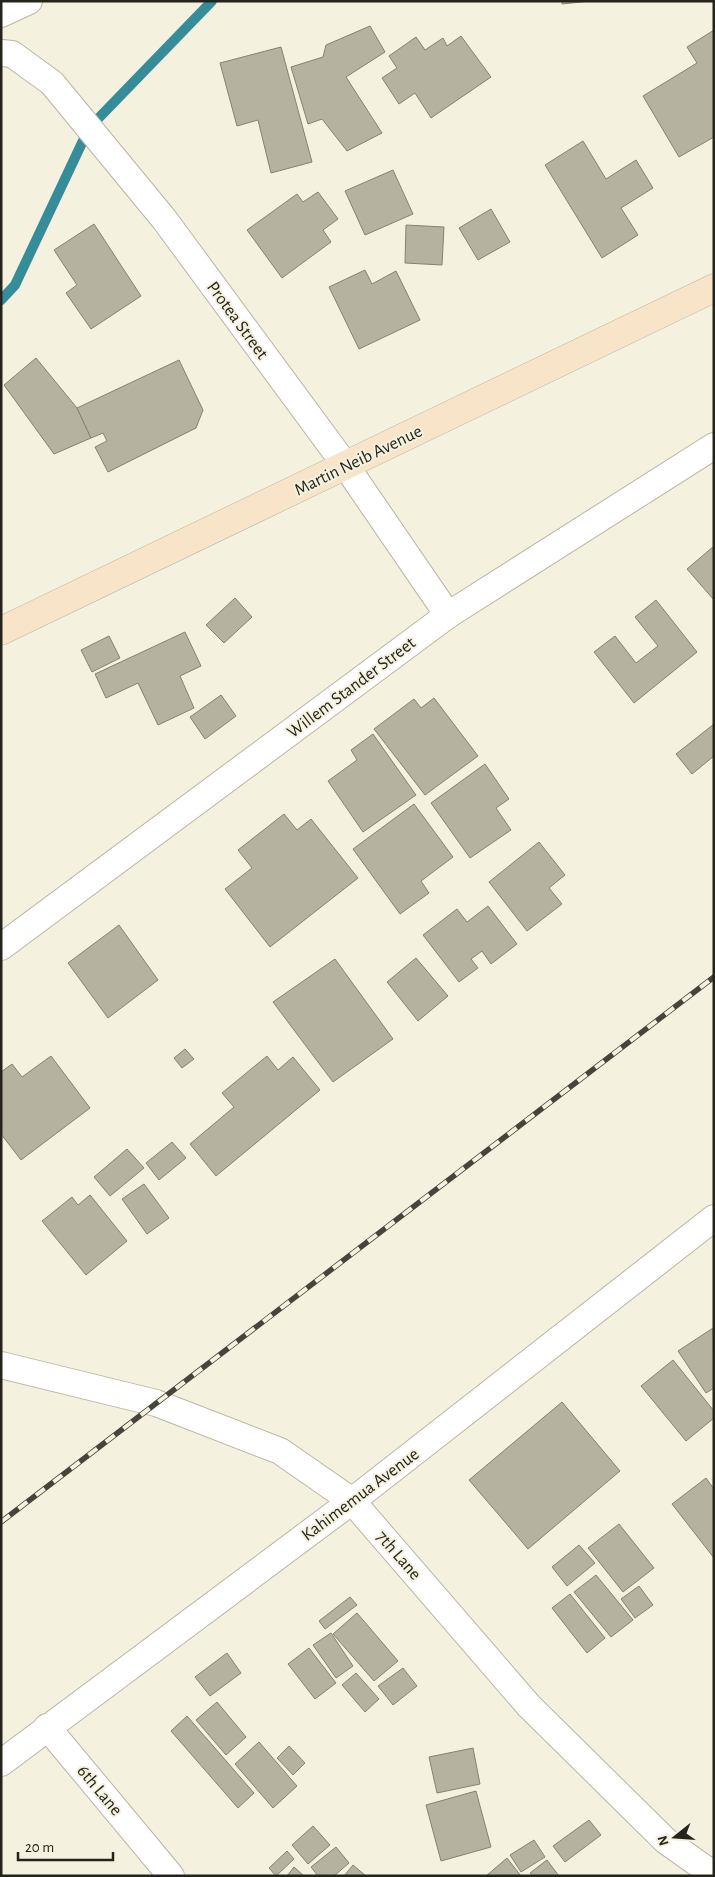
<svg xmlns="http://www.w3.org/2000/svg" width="715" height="1877" font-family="'Alegreya Sans',sans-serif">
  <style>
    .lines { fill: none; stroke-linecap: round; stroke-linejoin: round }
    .stream { stroke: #378c9a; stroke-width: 10 }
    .building { fill: #b5b2a0; stroke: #858270 }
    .minor-casing { stroke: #b9b6a3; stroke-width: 28 }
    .secondary-casing { stroke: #b9b6a3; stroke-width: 29 }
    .minor { stroke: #fff; stroke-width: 26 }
    .secondary { stroke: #f8e5c9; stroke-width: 28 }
    .rail-casing { stroke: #46443b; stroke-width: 5.5 }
    .rail { stroke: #f4f1de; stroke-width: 4; stroke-dasharray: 11; stroke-linecap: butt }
    .labels { text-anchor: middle; stroke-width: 4; stroke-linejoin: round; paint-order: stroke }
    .street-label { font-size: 18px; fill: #25241c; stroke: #f4f1de }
  </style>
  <rect width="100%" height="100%" fill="#f4f1de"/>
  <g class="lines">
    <path class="stream" d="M 1,300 L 15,285 L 89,128 L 212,1"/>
  </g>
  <g class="building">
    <path d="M 562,1 L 590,1 L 562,4 Z"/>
    <path d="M 370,26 L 385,52 L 346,77 L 382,133 L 347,151 L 322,119 L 308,124 L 291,67 L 323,57 L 326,45 Z"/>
    <path d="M 714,30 L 714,137 L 679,157 L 643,96 L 697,63 L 687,47 Z"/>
    <path d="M 461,36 L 491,77 L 431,118 L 415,93 L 399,104 L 382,78 L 397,68 L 389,56 L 416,37 L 425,50 L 443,38 L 447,46 Z"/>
    <path d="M 281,47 L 312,162 L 271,173 L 258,120 L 237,126 L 220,63 Z"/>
    <path d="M 583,141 L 606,179 L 636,160 L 653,188 L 621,208 L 638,235 L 602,258 L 545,165 Z"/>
    <path d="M 393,170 L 413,214 L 365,235 L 345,191 Z"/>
    <path d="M 318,192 L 338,219 L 323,230 L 331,242 L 282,278 L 247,230 L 297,194 L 303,202 Z"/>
    <path d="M 491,209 L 510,242 L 478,260 L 459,228 Z"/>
    <path d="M 94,224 L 141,296 L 91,329 L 66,293 L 77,285 L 54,250 Z"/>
    <path d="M 406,225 L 444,227 L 442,265 L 405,263 Z"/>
    <path d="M 365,270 L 372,284 L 396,271 L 420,320 L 359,349 L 329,287 Z"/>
    <path d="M 36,358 L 77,408 L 91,438 L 54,454 L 4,385 Z"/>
    <path d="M 179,360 L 203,410 L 196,428 L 108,472 L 95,447 L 107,441 L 103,433 L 91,438 L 77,408 Z"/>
    <path d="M 714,546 L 714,600 L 687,569 Z"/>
    <path d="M 235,598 L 252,617 L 224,643 L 206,625 Z"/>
    <path d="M 656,600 L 697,652 L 634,703 L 594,652 L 615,636 L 636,663 L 658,646 L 635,617 Z"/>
    <path d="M 185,632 L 201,666 L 180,676 L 194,708 L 158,725 L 138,683 L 106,698 L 95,674 Z"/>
    <path d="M 109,636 L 120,658 L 92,672 L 81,650 Z"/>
    <path d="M 221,695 L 236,716 L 205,739 L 190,717 Z"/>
    <path d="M 434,698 L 478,756 L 425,795 L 374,729 L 414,699 L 421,708 Z"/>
    <path d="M 714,724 L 714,756 L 692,774 L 676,754 Z"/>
    <path d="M 373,734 L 416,795 L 363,832 L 328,781 L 357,760 L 351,750 Z"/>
    <path d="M 485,764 L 509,799 L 496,808 L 511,830 L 470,858 L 431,803 Z"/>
    <path d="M 414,804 L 453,857 L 421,881 L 429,893 L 400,914 L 353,849 Z"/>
    <path d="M 284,814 L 297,830 L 311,819 L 358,878 L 270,947 L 225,889 L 252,868 L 238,850 Z"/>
    <path d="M 539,842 L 565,875 L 549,888 L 562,904 L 527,931 L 489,882 Z"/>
    <path d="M 488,906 L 517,944 L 491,964 L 482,951 L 471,959 L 478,968 L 459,982 L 423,935 L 457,909 L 467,922 Z"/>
    <path d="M 119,925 L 158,980 L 108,1018 L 68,963 Z"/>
    <path d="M 416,958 L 448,996 L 418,1021 L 387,982 Z"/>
    <path d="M 335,959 L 393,1039 L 333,1082 L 273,1002 Z"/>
    <path d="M 185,1049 L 194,1059 L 182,1068 L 174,1058 Z"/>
    <path d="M 51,1056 L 90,1108 L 21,1160 L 1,1134 L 1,1072 L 12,1064 L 22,1077 Z"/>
    <path d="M 267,1056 L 278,1070 L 293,1057 L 320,1090 L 216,1176 L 190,1144 L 234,1107 L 222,1093 Z"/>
    <path d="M 172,1142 L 186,1158 L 159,1180 L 146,1163 Z"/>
    <path d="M 127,1149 L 144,1168 L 110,1196 L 94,1177 Z"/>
    <path d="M 144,1184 L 169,1218 L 147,1234 L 122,1199 Z"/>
    <path d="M 90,1195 L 127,1241 L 86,1275 L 42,1221 L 72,1197 L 78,1205 Z"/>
    <path d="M 713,1328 L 714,1388 L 706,1393 L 678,1351 Z"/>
    <path d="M 673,1360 L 714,1411 L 714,1418 L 686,1441 L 641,1386 Z"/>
    <path d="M 562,1402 L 620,1471 L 528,1549 L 469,1480 Z"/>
    <path d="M 706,1478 L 714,1489 L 714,1558 L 672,1504 Z"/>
    <path d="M 619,1524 L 654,1568 L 623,1592 L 588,1548 Z"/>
    <path d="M 579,1545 L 595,1563 L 567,1586 L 552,1567 Z"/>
    <path d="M 596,1575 L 633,1620 L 611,1637 L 574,1592 Z"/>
    <path d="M 639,1586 L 653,1605 L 635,1618 L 621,1599 Z"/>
    <path d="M 570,1594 L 605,1638 L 587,1653 L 552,1608 Z"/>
    <path d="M 350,1597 L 357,1605 L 325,1629 L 319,1621 Z"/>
    <path d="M 357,1613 L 398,1661 L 374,1681 L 333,1634 Z"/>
    <path d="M 331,1633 L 353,1666 L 336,1678 L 313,1645 Z"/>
    <path d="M 309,1648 L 336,1683 L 315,1699 L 288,1664 Z"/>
    <path d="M 227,1653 L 241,1673 L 210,1696 L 195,1677 Z"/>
    <path d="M 403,1668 L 417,1686 L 393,1705 L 378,1686 Z"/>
    <path d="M 356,1673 L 379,1699 L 365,1712 L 342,1685 Z"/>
    <path d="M 217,1702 L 246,1737 L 226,1755 L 196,1720 Z"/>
    <path d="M 187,1716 L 254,1793 L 238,1808 L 171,1731 Z"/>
    <path d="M 259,1742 L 297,1786 L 273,1808 L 235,1764 Z"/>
    <path d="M 289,1746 L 305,1763 L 293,1775 L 277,1758 Z"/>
    <path d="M 473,1748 L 480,1784 L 437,1793 L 429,1757 Z"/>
    <path d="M 476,1791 L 491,1847 L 441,1861 L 426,1805 Z"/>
    <path d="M 589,1820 L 601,1835 L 565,1862 L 553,1846 Z"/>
    <path d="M 313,1826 L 330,1845 L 308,1864 L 292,1845 Z"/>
    <path d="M 534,1840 L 545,1857 L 521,1872 L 510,1855 Z"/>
    <path d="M 336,1847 L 349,1863 L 334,1876 L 318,1876 L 311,1867 Z"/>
    <path d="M 287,1851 L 294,1859 L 276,1876 L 269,1868 Z"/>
    <path d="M 507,1858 L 521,1876 L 486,1876 Z"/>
    <path d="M 547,1860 L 559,1876 L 533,1876 L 530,1873 Z"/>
    <path d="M 353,1865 L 366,1876 L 344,1876 Z"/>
    <path d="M 294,1867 L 304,1876 L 287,1876 Z"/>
  </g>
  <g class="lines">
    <defs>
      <g id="minor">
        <path d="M 1,14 L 29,1"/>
        <path d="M 1,53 L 12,54 L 52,83 L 164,219 L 346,466 L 448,615"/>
        <path d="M 1,947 L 448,615 L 714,446"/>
        <path d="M 1,1365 L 156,1403 L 280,1451 L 352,1501 L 529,1706 L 666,1841 L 714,1875"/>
        <path d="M 47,1727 L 171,1876"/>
        <path d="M 1,1763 L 352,1501 L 714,1218"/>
      </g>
      <path id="secondary" d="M 1,631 L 714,288"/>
    </defs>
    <use href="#minor" class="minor-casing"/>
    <use href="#secondary" class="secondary-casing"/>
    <use href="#minor" class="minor"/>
    <use href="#secondary" class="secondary"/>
    <defs>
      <path id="rail" d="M 1,1522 L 714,977"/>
    </defs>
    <use href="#rail" class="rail-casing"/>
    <use href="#rail" class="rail"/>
  </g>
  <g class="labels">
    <g class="street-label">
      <text transform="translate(238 320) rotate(54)" y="6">Protea Street</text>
      <text transform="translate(358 460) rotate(-26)" y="6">Martin Neib Avenue</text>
      <text transform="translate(351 687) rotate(-37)" y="6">Willem Stander Street</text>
      <text transform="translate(360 1494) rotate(-37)" y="6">Kahimemua Avenue</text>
      <text transform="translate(399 1555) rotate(49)" y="6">7th Lane</text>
      <text transform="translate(100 1790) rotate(50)" y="6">6th Lane</text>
    </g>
  </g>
  <rect width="715" height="1877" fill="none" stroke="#25241c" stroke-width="5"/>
  <g transform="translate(675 1837) rotate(253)" stroke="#f4f1de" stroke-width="4" paint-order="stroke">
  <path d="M0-4L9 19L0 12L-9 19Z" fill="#25241c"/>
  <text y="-8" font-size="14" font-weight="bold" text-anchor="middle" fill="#25241c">N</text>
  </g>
  <path d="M18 1852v8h95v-8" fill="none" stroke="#25241c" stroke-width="2.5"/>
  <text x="25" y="1852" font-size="15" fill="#25241c" stroke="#f4f1de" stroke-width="4" paint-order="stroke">20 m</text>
</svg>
